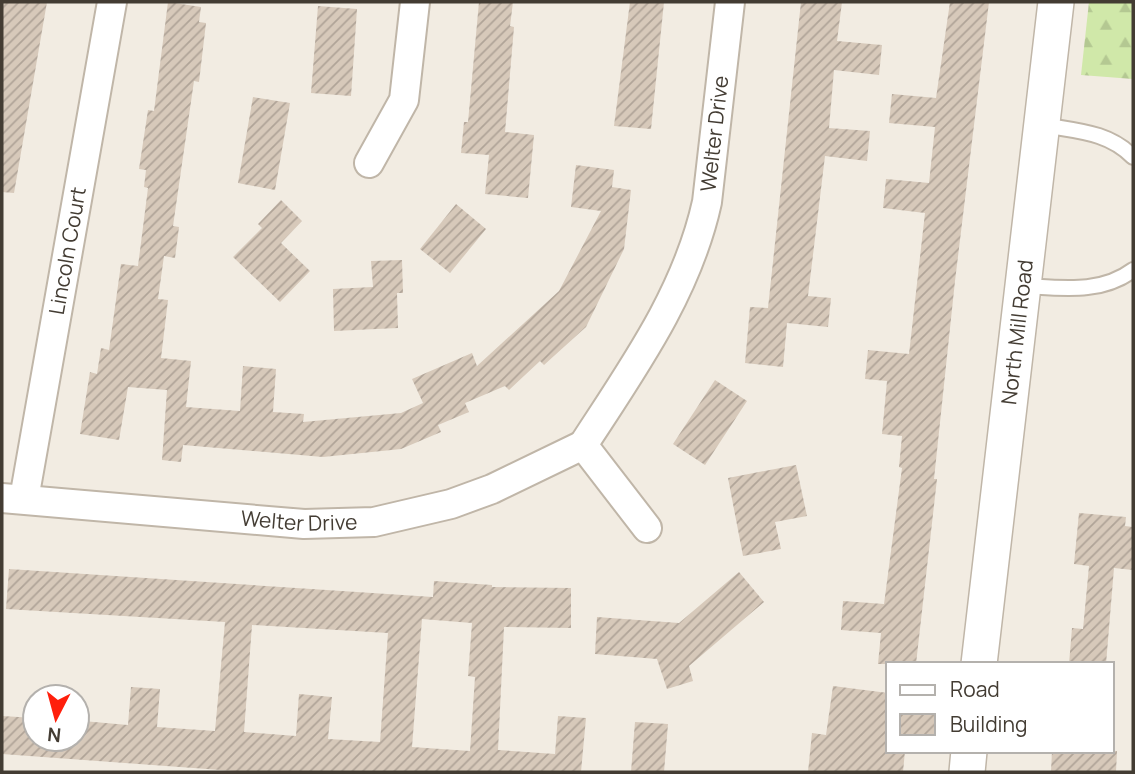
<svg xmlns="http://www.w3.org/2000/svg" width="1135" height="774" font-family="Manrope,sans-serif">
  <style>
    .forest { fill: url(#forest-firs) }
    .building { fill: url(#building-hatch); fill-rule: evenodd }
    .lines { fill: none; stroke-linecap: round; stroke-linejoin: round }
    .service-casing { stroke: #c0b6a8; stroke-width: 18 }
    .minor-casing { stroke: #c0b6a8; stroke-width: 32 }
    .tertiary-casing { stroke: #c0b6a8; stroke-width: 38 }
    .service { stroke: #fff; stroke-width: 14 }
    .minor { stroke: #fff; stroke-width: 28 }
    .tertiary { stroke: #fff; stroke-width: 35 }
    .labels { text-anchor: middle; stroke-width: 5; stroke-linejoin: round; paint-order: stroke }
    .street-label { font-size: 21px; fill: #433c33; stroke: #fff }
  </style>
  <defs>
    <pattern id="forest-firs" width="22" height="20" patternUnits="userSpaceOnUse" patternTransform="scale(1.75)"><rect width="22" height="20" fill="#d0e8a9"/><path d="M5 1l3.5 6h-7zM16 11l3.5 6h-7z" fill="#b4c892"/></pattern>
    <pattern id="building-hatch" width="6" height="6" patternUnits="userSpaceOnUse" patternTransform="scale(1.75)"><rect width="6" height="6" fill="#d7c9ba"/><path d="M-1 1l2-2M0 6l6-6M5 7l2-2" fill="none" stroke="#b0a498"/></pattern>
  </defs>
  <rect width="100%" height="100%" fill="#f2ece2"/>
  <path class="forest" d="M 1089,2 L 1133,2 L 1133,79 L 1081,75 Z"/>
  <g class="building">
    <path d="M 2,2 L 47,2 L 14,193 L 2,192 Z"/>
    <path d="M 168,2 L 201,7 L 199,22 L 206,23 L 199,82 L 194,81 L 173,226 L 179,227 L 175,258 L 164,256 L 158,299 L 168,300 L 161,358 L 191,361 L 186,407 L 240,411 L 243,366 L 276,369 L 273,412 L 304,414 L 303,422 L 401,413 L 423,403 L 412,379 L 472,353 L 477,366 L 559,291 L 601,211 L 571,207 L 576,165 L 614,170 L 612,187 L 631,190 L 624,249 L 586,327 L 544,365 L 540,361 L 509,390 L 505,386 L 465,403 L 469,412 L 438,425 L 441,432 L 401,449 L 323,457 L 183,445 L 181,462 L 162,460 L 167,390 L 128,387 L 119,440 L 80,434 L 90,372 L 97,374 L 101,348 L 109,350 L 121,264 L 138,266 L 148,188 L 144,187 L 146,170 L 139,169 L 148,110 L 154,111 Z"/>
    <path d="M 479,2 L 513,2 L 510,26 L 514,27 L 505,132 L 534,135 L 528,198 L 485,194 L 489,155 L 461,153 L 464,122 L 468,122 Z"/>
    <path d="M 630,2 L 664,2 L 651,129 L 614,126 Z"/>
    <path d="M 801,2 L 842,2 L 837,41 L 882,45 L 879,75 L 834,70 L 829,128 L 870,131 L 867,161 L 825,156 L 808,296 L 831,298 L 828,327 L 787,323 L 783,367 L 745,363 L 750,307 L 768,308 Z"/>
    <path d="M 950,2 L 989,2 L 955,281 L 934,479 L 937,479 L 916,664 L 878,664 L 881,633 L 841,630 L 843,601 L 884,604 L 902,468 L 899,467 L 902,436 L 882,434 L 887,381 L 865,379 L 868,350 L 909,354 L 925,213 L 883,208 L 886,179 L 929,183 L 935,127 L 889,123 L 892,94 L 936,98 Z"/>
    <path d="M 318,6 L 357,9 L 351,96 L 311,93 Z"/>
    <path d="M 253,97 L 290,103 L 275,190 L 238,183 Z"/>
    <path d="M 281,200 L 302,221 L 281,243 L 310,271 L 280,302 L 233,257 L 262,228 L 258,224 Z"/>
    <path d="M 456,204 L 486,229 L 450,273 L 420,249 Z"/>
    <path d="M 402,260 L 403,293 L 397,293 L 398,328 L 334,331 L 333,289 L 373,287 L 371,261 Z"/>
    <path d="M 715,380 L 747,401 L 705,465 L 673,444 Z"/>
    <path d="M 796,465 L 807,516 L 775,522 L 781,549 L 743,556 L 728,478 Z"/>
    <path d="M 1079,513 L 1126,517 L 1125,526 L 1133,527 L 1133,570 L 1114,568 L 1106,664 L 1069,664 L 1072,628 L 1083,629 L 1089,566 L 1074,564 Z"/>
    <path d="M 9,569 L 433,597 L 434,581 L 492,585 L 492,587 L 571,588 L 571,628 L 504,627 L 498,750 L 555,754 L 558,716 L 586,718 L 581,772 L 248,772 L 2,754 L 2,716 L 35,718 L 35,739 L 82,739 L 83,721 L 128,725 L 131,687 L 160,689 L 157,727 L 215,731 L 225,622 L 6,609 ZM 422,619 L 472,623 L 468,676 L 475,677 L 470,751 L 412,747 ZM 252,625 L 388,633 L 380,742 L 328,739 L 332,697 L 299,694 L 296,736 L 244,732 Z"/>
    <path d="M 739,572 L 764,602 L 689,666 L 693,681 L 667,689 L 657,659 L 595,654 L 597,617 L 679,623 Z"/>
    <path d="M 833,686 L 888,693 L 888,751 L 905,751 L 903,772 L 808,772 L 812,733 L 826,735 Z"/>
    <path d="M 635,722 L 668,724 L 664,772 L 631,772 Z"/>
    <path d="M 1052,751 L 1117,751 L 1116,772 L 1051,772 Z"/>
  </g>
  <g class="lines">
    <defs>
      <g id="service">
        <path d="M 1043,125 C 1077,131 1109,132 1133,157"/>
        <path d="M 1024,286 C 1062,288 1101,294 1133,270"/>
      </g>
      <g id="minor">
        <path d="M 369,163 L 404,100 L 415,2"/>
        <path id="s1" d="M 2,498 L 304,524 L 374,522 L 451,504 L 492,489 L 583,445"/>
        <path id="s2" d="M 24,499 L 112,2"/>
        <path id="s3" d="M 647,528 L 583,445 C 633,368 687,293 707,202 L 730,2"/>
      </g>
      <g id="tertiary">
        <path id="s4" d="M 979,664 L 1056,2"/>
        <path d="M 967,772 L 969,751"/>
      </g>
    </defs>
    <use href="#service" class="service-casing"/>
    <use href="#minor" class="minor-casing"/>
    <use href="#tertiary" class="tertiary-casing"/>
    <use href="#service" class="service"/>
    <use href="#minor" class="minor"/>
    <use href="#tertiary" class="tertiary"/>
  </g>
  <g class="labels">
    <g class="street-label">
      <text dy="7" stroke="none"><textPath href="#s3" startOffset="448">Welter Drive</textPath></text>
      <text dy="7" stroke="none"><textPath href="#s2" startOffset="252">Lincoln Court</textPath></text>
      <text dy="7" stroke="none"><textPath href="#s4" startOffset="334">North Mill Road</textPath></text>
      <text dy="7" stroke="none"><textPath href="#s1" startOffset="298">Welter Drive</textPath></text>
    </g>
  </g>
  <rect width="1135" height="774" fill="none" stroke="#433c33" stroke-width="7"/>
  <rect x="886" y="662" width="228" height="91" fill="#ffffff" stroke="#b4b1ad" stroke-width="2"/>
  <rect x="900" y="685" width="35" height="10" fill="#ffffff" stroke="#b4b1ad" stroke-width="2"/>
  <text x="950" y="697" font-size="21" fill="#433c33">Road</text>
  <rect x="900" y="714" width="35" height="21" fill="url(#building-hatch)" stroke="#b4b1ad" stroke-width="2"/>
  <text x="950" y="732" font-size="21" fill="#433c33">Building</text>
  <g transform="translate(56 718) rotate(186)"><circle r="33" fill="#ffffff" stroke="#b4b1ad" stroke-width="2"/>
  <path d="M0-5L12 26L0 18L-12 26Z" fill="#ff1f0c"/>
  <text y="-10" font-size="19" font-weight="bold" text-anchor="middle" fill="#433c33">N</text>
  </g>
</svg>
